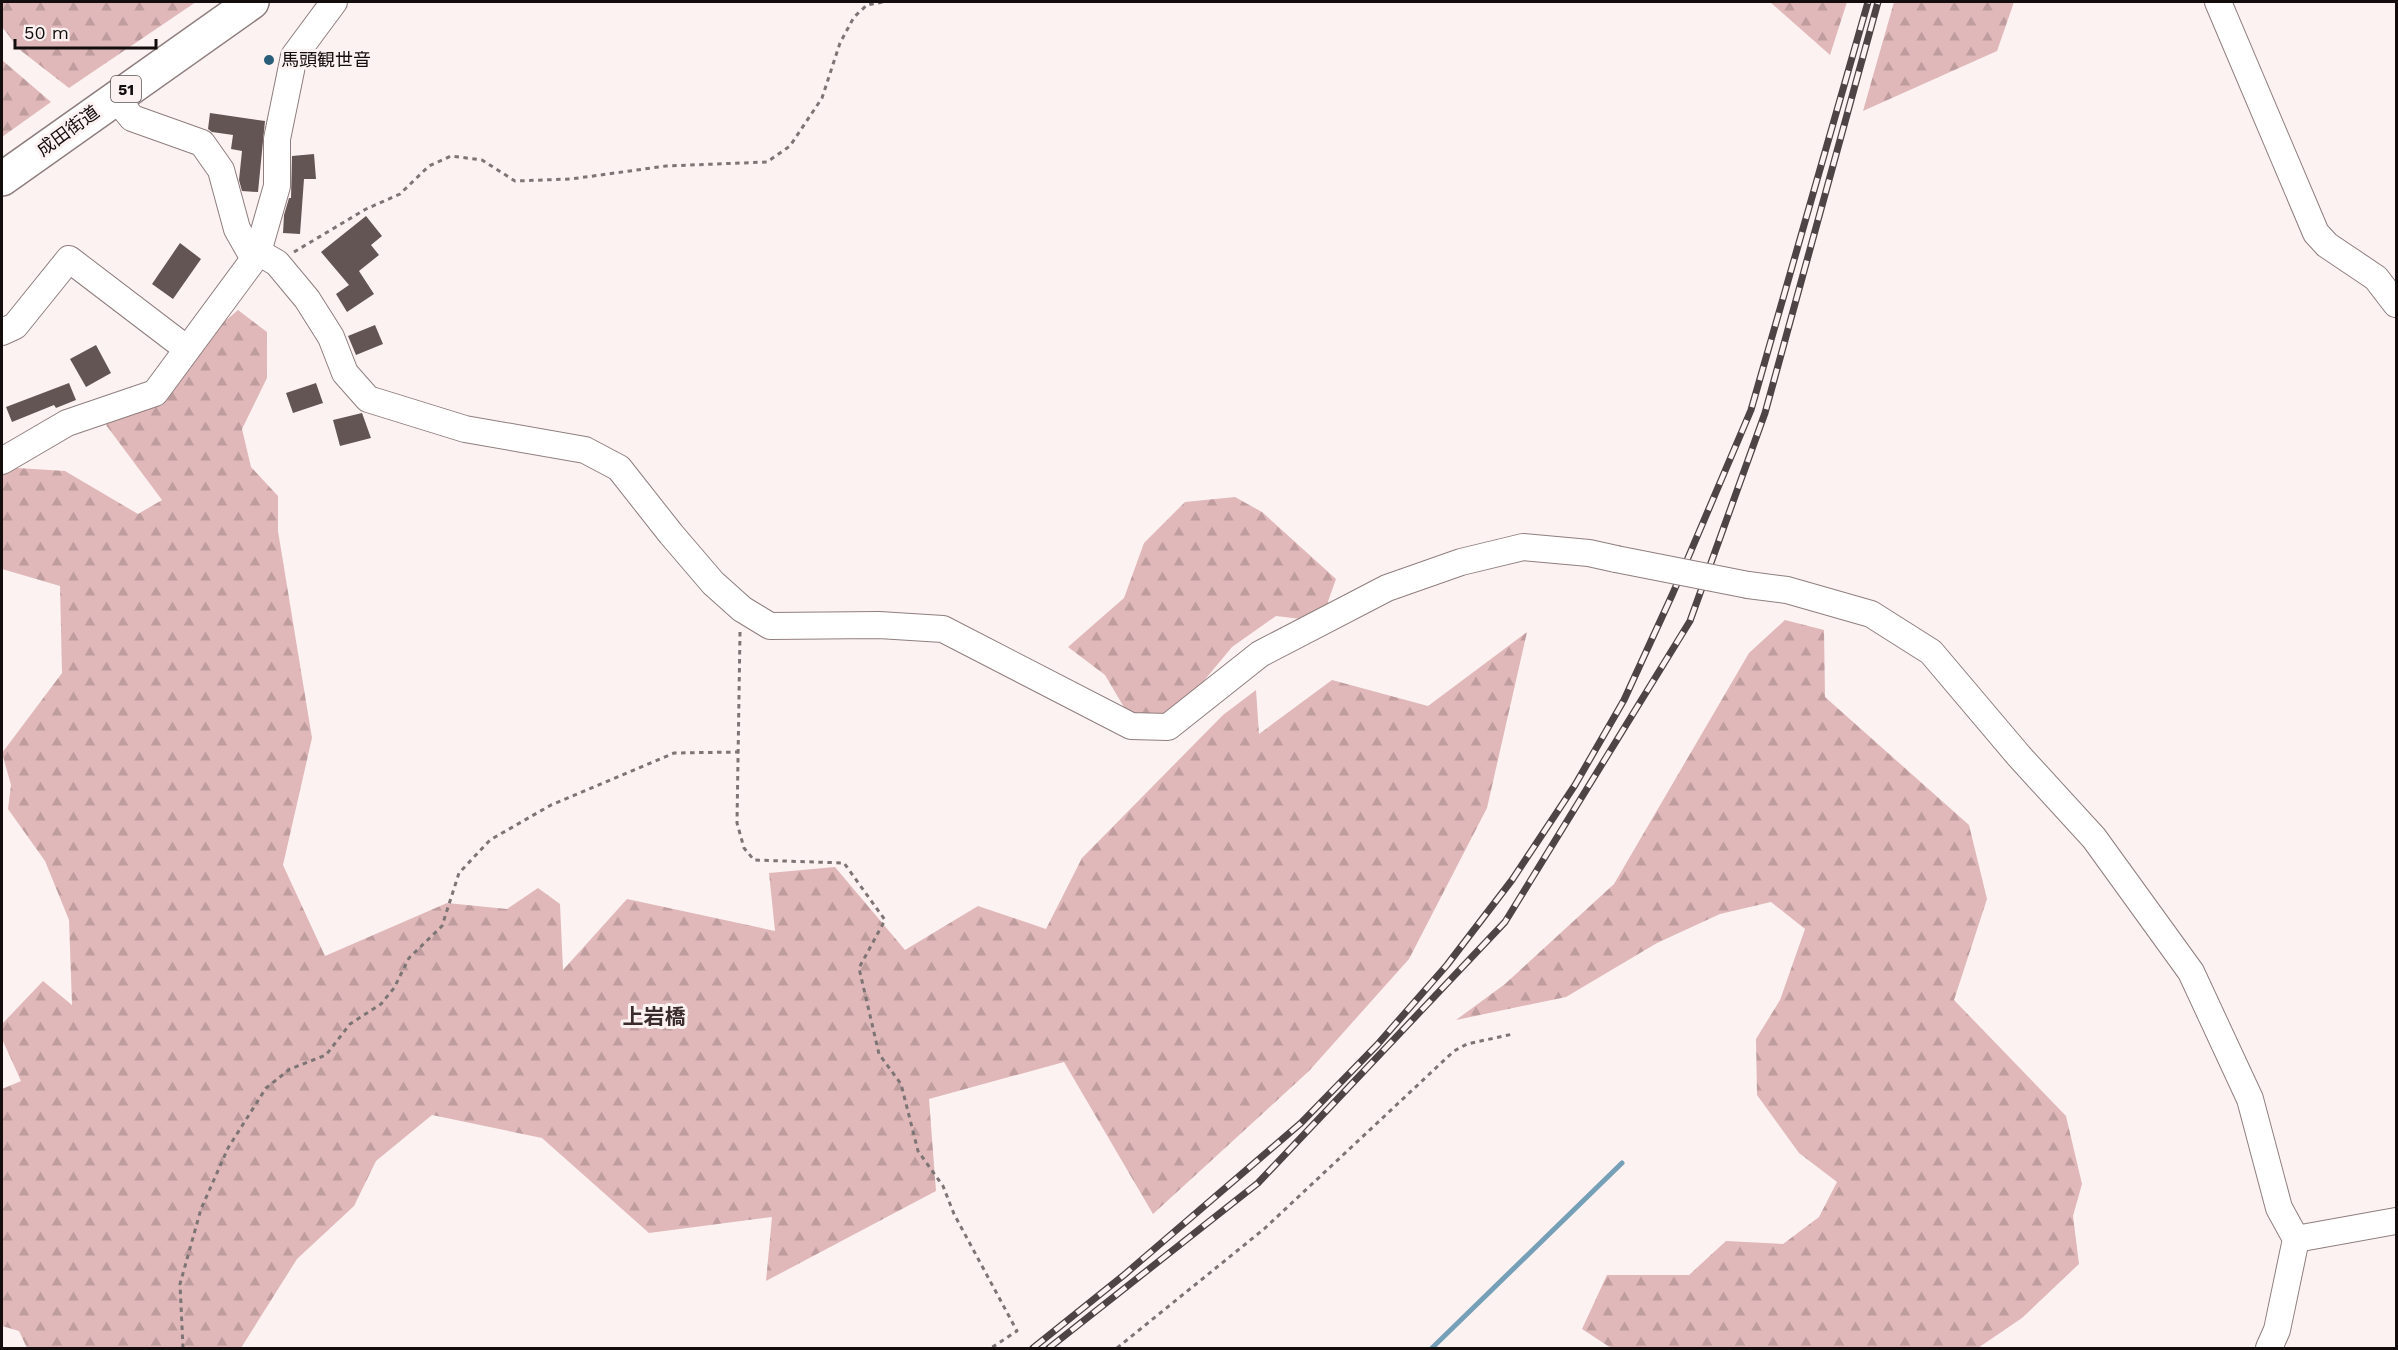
<svg xmlns="http://www.w3.org/2000/svg" width="2398" height="1350" font-family="'Work Sans','Noto Sans JP',sans-serif">
  <style>
    .forest { fill: url(#forest-firs) }
    .lines { fill: none; stroke-linecap: round; stroke-linejoin: round }
    .stream { stroke: #76a0b7; stroke-width: 5 }
    .building { fill: #645555 }
    .minor-casing { stroke: #8f7e7e; stroke-width: 28 }
    .highway-casing { stroke: #8f7e7e; stroke-width: 36 }
    .path { stroke: #7d7575; stroke-width: 3; stroke-dasharray: 4.5 4.5; stroke-linecap: butt }
    .minor { stroke: #fff; stroke-width: 26 }
    .highway { stroke: #fff; stroke-width: 33 }
    .rail-casing { stroke: #4d4545; stroke-width: 7 }
    .rail { stroke: #fdf2f2; stroke-width: 4.5; stroke-dasharray: 14; stroke-linecap: butt }
    .minor-bridge-casing { stroke: #8f7e7e; stroke-width: 28; stroke-linecap: butt }
    .minor-bridge { stroke: #fff; stroke-width: 26 }
    .poi-dot { fill: #295e7a; stroke: #fdf2f2; stroke-width: 2 }
    .labels { text-anchor: middle; stroke-width: 6; stroke-linejoin: round; paint-order: stroke }
    .shield { fill: #fdf2f2; stroke: #595252; stroke-width: 1.5 }
    .shield-label { font-size: 16px; font-weight: bold; fill: #130d0d }
    .poi-label { font-size: 18px; fill: #130d0d; stroke: #fdf2f2; text-anchor: start }
    .street-label { font-size: 18px; fill: #130d0d; stroke: #fdf2f2 }
    .quarter-label { font-size: 21px; font-weight: bold; fill: #3a2c2c; stroke: #fdf2f2 }
  </style>
  <defs>
    <pattern id="forest-firs" width="22" height="20" patternUnits="userSpaceOnUse" patternTransform="scale(1.5)"><rect width="22" height="20" fill="#e0b8b9"/><path d="M5 1l3.5 6h-7zM16 11l3.5 6h-7z" fill="#bf9d9e"/></pattern>
  </defs>
  <rect width="100%" height="100%" fill="#fdf2f2"/>
  <g class="forest">
    <path d="M 2,2 L 196,2 L 69,88 L 20,50 L 2,27 Z"/>
    <path d="M 1770,2 L 1847,2 L 1830,55 Z"/>
    <path d="M 1894,2 L 2014,2 L 1997,51 L 1863,111 Z"/>
    <path d="M 2,60 L 51,102 L 2,137 Z"/>
    <path d="M 238,310 L 267,332 L 267,378 L 242,429 L 251,467 L 278,496 L 278,531 L 312,738 L 283,865 L 325,956 L 447,903 L 507,909 L 538,888 L 560,904 L 563,970 L 627,899 L 775,931 L 769,873 L 835,867 L 905,950 L 978,906 L 1046,929 L 1082,858 L 1223,715 L 1256,690 L 1259,734 L 1332,680 L 1428,706 L 1527,632 L 1487,808 L 1409,959 L 1309,1071 L 1153,1214 L 1064,1062 L 929,1099 L 936,1191 L 766,1281 L 772,1217 L 649,1233 L 542,1138 L 432,1115 L 376,1161 L 354,1206 L 297,1259 L 241,1348 L 27,1348 L 19,1331 L 2,1326 L 2,1089 L 21,1081 L 2,1039 L 2,1024 L 43,981 L 72,1005 L 69,920 L 45,861 L 8,809 L 11,785 L 2,753 L 62,673 L 60,586 L 2,569 L 2,467 L 65,471 L 138,514 L 162,500 L 106,425 Z"/>
    <path d="M 1235,497 L 1262,512 L 1336,579 L 1325,610 L 1301,619 L 1276,616 L 1232,647 L 1173,718 L 1128,714 L 1105,675 L 1068,647 L 1124,598 L 1144,543 L 1185,502 Z"/>
    <path d="M 1785,620 L 1824,630 L 1825,697 L 1969,825 L 1987,899 L 1954,1000 L 2066,1116 L 2082,1184 L 2073,1216 L 2079,1264 L 2022,1318 L 1978,1348 L 1611,1348 L 1582,1329 L 1607,1275 L 1689,1275 L 1726,1241 L 1783,1244 L 1819,1217 L 1837,1182 L 1799,1153 L 1757,1095 L 1756,1039 L 1780,1000 L 1805,929 L 1771,902 L 1720,914 L 1657,943 L 1566,997 L 1456,1020 L 1505,984 L 1614,884 L 1749,653 Z"/>
  </g>
  <g class="lines">
    <path class="stream" d="M 1432,1348 L 1622,1163"/>
  </g>
  <g class="building">
    <path d="M 210,113 L 265,121 L 258,192 L 242,191 L 239,180 L 242,151 L 231,149 L 233,135 L 212,132 L 208,129 Z"/>
    <path d="M 314,154 L 316,179 L 304,179 L 300,234 L 283,233 L 284,215 L 289,198 L 291,198 L 292,156 Z"/>
    <path d="M 366,216 L 382,236 L 371,245 L 379,255 L 359,271 L 374,294 L 347,312 L 336,294 L 349,285 L 321,252 Z"/>
    <path d="M 180,243 L 201,259 L 173,299 L 152,284 Z"/>
    <path d="M 375,325 L 383,344 L 356,355 L 348,336 Z"/>
    <path d="M 96,345 L 111,373 L 86,387 L 70,359 Z"/>
    <path d="M 69,383 L 76,400 L 56,408 L 54,405 L 12,422 L 6,407 Z"/>
    <path d="M 316,383 L 323,403 L 293,413 L 286,393 Z"/>
    <path d="M 362,413 L 371,438 L 340,446 L 333,420 Z"/>
  </g>
  <g class="lines">
    <defs>
      <g id="minor">
        <path d="M 2218,2 L 2316,233 L 2327,245 L 2376,278 L 2396,304"/>
        <path d="M 115,97 L 132,118 L 202,143 L 221,170 L 237,229 L 254,259"/>
        <path d="M 258,252 L 277,263 L 307,299 L 331,337 L 345,373 L 368,399 L 465,429 L 585,450 L 619,468 L 671,534 L 713,583 L 742,609 L 770,626 L 879,625 L 943,629 L 1131,726 L 1168,727 L 1260,654 L 1387,588 L 1461,562 L 1523,547 L 1589,553 L 1616,559"/>
        <path d="M 2,332 L 15,326 L 69,259 L 187,349"/>
        <path d="M 2,461 L 67,423 L 155,393 L 254,259 L 258,252 L 277,186 L 277,139 L 294,56 L 334,2"/>
        <path d="M 1748,585 L 1787,590 L 1871,614 L 1931,652 L 2019,756 L 2094,838 L 2191,972 L 2250,1099 L 2279,1208 L 2296,1239 L 2277,1330 L 2269,1348"/>
        <path d="M 2296,1239 L 2396,1221"/>
      </g>
      <path id="highway" d="M 2,179 L 252,2"/>
    </defs>
    <use href="#minor" class="minor-casing"/>
    <use href="#highway" class="highway-casing"/>
    <g class="path">
      <path d="M 294,252 L 366,209 L 400,194 L 429,166 L 451,156 L 482,160 L 515,181 L 571,179 L 666,166 L 767,162 L 790,146 L 822,98 L 840,43 L 854,17 L 867,5 L 883,2"/>
      <path d="M 740,632 L 737,823 L 744,848 L 754,860 L 844,863 L 885,920 L 859,968 L 879,1054 L 901,1084 L 918,1151 L 943,1186 L 954,1214 L 1017,1331 L 991,1348"/>
      <path d="M 183,1348 L 180,1284 L 201,1209 L 228,1148 L 266,1088 L 290,1069 L 326,1055 L 350,1024 L 381,1004 L 394,988 L 409,958 L 442,926 L 459,873 L 490,840 L 551,805 L 674,753 L 739,752"/>
      <path d="M 1117,1348 L 1264,1229 L 1454,1051 L 1467,1044 L 1513,1034"/>
    </g>
    <use href="#minor" class="minor"/>
    <use href="#highway" class="highway"/>
    <defs>
      <g id="rail">
        <path d="M 1033,1348 L 1124,1275 L 1301,1123 L 1377,1045 L 1447,965 L 1512,880 L 1575,785 L 1624,700 L 1673,593 L 1751,410 L 1868,2"/>
        <path d="M 1049,1348 L 1258,1183 L 1505,922 L 1690,621 L 1765,413 L 1878,2"/>
      </g>
    </defs>
    <use href="#rail" class="rail-casing"/>
    <use href="#rail" class="rail"/>
    <defs>
      <path id="minor-bridge" d="M 1616,559 L 1748,585"/>
    </defs>
    <use href="#minor-bridge" class="minor-bridge-casing"/>
    <use href="#minor-bridge" class="minor-bridge"/>
  </g>
  <circle class="poi-dot" cx="269" cy="60" r="6"/>
  <g class="labels">
    <rect class="shield" x="111" y="76" width="30" height="26" rx="4.5"/>
    <g class="shield-label">
      <text x="126" y="95">51</text>
    </g>
    <g class="poi-label">
      <text x="281" y="66">馬頭観世音</text>
    </g>
    <g class="street-label">
      <text transform="translate(68 131) rotate(-36)" y="6">成田街道</text>
    </g>
    <g class="quarter-label">
      <text x="654" y="1024">上岩橋</text>
    </g>
  </g>
  <rect width="2398" height="1350" fill="none" stroke="#130d0d" stroke-width="6"/>
  <path d="M15 39v9h141v-9" fill="none" stroke="#130d0d" stroke-width="3"/>
  <text x="24" y="39" font-size="18" fill="#130d0d" stroke="#fdf2f2" stroke-width="4.5" paint-order="stroke">50 m</text>
</svg>
